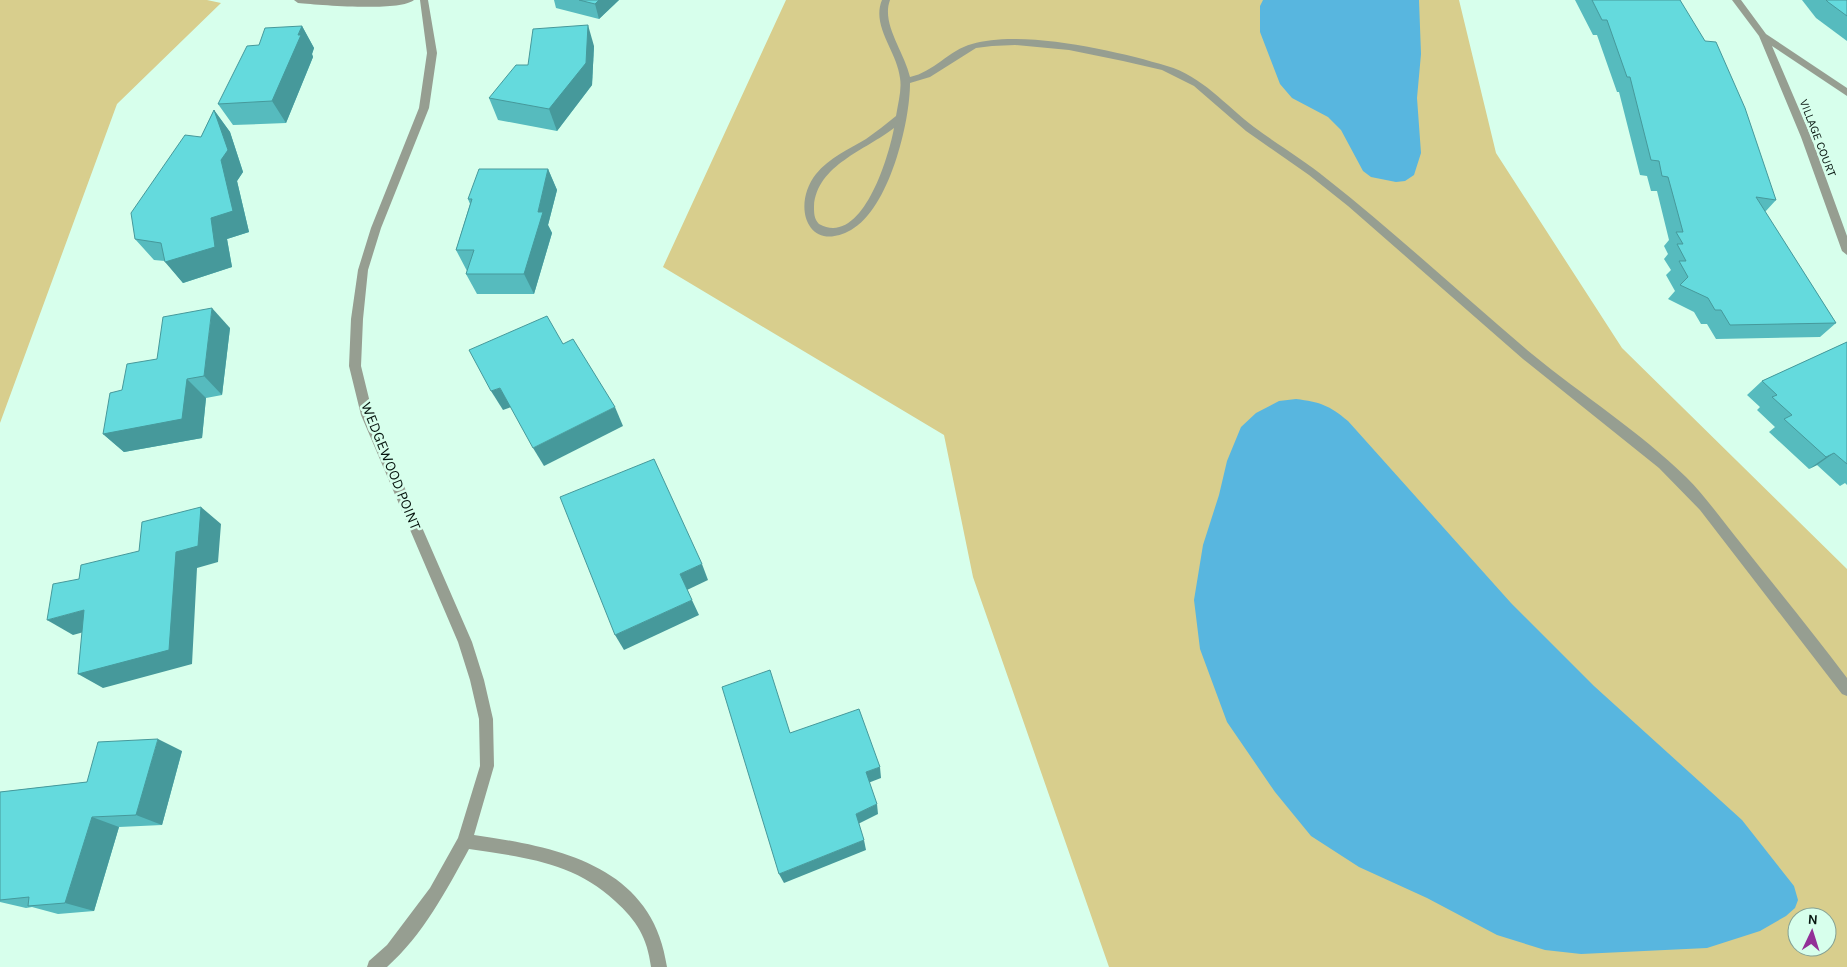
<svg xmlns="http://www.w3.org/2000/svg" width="1847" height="967" font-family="Karla,sans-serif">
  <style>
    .green { fill: #d8ce8d; fill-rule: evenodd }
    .water { fill: #58b6df }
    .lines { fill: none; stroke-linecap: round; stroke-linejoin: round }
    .minor { fill: #969e91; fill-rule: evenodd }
    .wall { fill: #56bbbe }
    .shaded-wall { fill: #46999b }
    .building { fill: #64dadd; stroke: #46999b }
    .labels { text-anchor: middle; stroke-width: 5; stroke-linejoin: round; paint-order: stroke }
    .far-street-label { font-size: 12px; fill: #07150f; stroke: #d7ffec }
    .street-label { font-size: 15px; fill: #07150f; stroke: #d7ffec }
  </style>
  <rect width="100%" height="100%" fill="#d7ffec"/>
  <g class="green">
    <path d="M 0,0 L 207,0 L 221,3 L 117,104 L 0,423 Z"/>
    <path d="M 786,0 L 1459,0 L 1496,153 L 1622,348 L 1847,569 L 1847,967 L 1109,967 L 973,577 L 944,435 L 663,267 ZM 1797,917 L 1827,917 L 1827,947 L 1797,947 Z"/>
  </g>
  <g class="water">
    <path d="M 1263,0 L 1419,0 L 1421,54 L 1417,98 L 1421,153 L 1414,175 L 1405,181 L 1396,182 L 1371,177 L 1363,171 L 1341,130 L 1328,117 L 1292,98 L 1280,84 L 1260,32 L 1260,6 Z"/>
    <path d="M 1296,399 C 1320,402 1329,405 1348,421 L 1511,603 L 1594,686 L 1742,820 L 1794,886 L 1798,900 L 1795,908 L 1786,916 L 1760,931 L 1707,948 L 1581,954 L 1545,950 L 1497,935 L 1427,898 L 1359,867 L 1311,836 L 1275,792 L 1227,722 L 1200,649 L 1194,600 L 1203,545 L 1219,495 L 1227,461 L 1241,427 L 1256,413 L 1279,401 Z"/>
  </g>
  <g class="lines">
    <g class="minor">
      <path d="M 294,0 L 414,0 C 399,12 320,5 298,3 Z"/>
      <path d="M 420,0 L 428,0 L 437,53 L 429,108 L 381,228 L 368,270 L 363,319 L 361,366 L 373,415 L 472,642 L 484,680 L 493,719 L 494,766 L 474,835 C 559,847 653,866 667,967 L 651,967 C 647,937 637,921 615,901 C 574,862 522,857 469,849 C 446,891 423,935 387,967 L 367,967 L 369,961 L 387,945 L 430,888 L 458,838 L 480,766 L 479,719 L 470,680 L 458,642 L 361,415 L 349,366 L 351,319 L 358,270 L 371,228 L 419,108 L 427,53 Z"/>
      <path d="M 882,0 L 890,0 C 881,24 904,51 910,77 C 934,72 949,50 972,44 C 1021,29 1118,51 1167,66 C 1202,76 1225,105 1254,127 C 1278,145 1304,160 1327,179 C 1398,235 1463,296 1532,354 C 1583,396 1639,431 1686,477 C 1707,498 1724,523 1743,546 C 1778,590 1813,633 1847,678 L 1847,696 L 1842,694 L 1700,510 L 1659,468 L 1523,359 L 1348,206 L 1309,175 L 1246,131 L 1194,86 L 1162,70 L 1123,61 L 1069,50 L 1015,45 L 992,46 L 976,48 L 930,77 L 910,83 C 910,123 889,209 851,230 C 808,254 791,206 816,174 C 829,158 849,149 866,139 C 876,132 886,124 896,116 C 898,103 902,90 900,78 C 897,51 871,26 882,0 ZM 894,128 C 889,156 862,248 819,224 C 814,219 814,213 814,206 C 817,165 866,150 894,128 Z"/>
      <path d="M 1732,0 L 1741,0 L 1766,34 L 1847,88 L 1847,96 L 1772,46 L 1811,137 L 1847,236 L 1847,255 L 1842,251 L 1801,137 L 1759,36 Z"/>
    </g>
  </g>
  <g class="wall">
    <path d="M 554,0 L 619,0 L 599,19 L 556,8 Z"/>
    <path d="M 1575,0 L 1680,0 L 1776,200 L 1765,212 L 1836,323 L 1820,337 L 1716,339 L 1707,324 L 1701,324 L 1694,312 L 1668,299 L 1675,291 L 1666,275 L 1671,270 L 1664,259 L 1668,254 L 1664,246 L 1669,240 L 1657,191 L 1651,191 L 1647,176 L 1640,175 L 1619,92 L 1617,92 L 1597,35 L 1593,35 Z"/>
    <path d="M 1802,0 L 1847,0 L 1847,41 L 1816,18 Z"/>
    <path d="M 302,26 L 314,48 L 312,54 L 313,57 L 286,123 L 233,125 L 218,104 Z"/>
    <path d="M 594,46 L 592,85 L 557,131 L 498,120 L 489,98 Z"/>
    <path d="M 214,110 L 230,132 L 243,172 L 237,181 L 249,232 L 227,239 L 232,267 L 183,283 L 165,261 L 154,260 L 135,239 L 201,137 Z"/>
    <path d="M 548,169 L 557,190 L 548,225 L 552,233 L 534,294 L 477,294 L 466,274 L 467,271 L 456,250 L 470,204 L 468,199 Z"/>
    <path d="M 230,328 L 222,395 L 206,398 L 202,438 L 124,452 L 103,434 L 157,359 Z"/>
    <path d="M 1847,342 L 1847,485 L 1845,483 L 1840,486 L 1817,465 L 1809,469 L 1769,432 L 1775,427 L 1757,410 L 1760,407 L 1747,395 L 1762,381 Z"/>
    <path d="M 182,751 L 162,825 L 119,827 L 94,911 L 58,914 L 32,907 L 26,908 L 0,902 L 0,792 L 87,782 Z"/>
  </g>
  <g class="shaded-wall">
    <path d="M 599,0 L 619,0 L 599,19 L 595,4 Z"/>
    <path d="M 588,25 L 594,46 L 592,85 L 557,131 L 549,109 Z"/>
    <path d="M 302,26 L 314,48 L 312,54 L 313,57 L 286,123 L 272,101 Z"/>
    <path d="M 214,110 L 230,132 L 243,172 L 237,181 L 249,232 L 227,239 L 232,267 L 183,283 L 165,262 L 211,218 Z"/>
    <path d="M 548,169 L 557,190 L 548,225 L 552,233 L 534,294 L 524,274 L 538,212 Z"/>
    <path d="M 212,308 L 230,328 L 222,395 L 204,376 Z"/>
    <path d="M 187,379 L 206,398 L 202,438 L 124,452 L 103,434 Z"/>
    <path d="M 500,388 L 511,407 L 503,410 L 491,391 Z"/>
    <path d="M 615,407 L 623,426 L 544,466 L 533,448 Z"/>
    <path d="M 1834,453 L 1817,465 L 1809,469 L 1826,457 Z"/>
    <path d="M 201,507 L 221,524 L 218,562 L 197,568 L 192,664 L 103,688 L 78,674 L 176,552 Z"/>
    <path d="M 702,564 L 708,580 L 687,590 L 680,574 Z"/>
    <path d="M 692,600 L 699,615 L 624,650 L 615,635 Z"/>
    <path d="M 84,610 L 109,625 L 73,635 L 47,620 Z"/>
    <path d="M 158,739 L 182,751 L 162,825 L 136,815 Z"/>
    <path d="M 880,767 L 881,778 L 868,783 L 866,772 Z"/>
    <path d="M 877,804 L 878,814 L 858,824 L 856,814 Z"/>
    <path d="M 92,817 L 119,827 L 94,911 L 65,903 Z"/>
    <path d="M 864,840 L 866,850 L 784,883 L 779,874 Z"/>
  </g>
  <g class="building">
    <path d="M 579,0 L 599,0 L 595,4 Z"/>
    <path d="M 1592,0 L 1680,0 L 1705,41 L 1716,42 L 1745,108 L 1776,200 L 1756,197 L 1836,323 L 1730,325 L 1721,310 L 1715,310 L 1708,298 L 1680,285 L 1688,277 L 1679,261 L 1686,261 L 1677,244 L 1683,244 L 1676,232 L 1683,232 L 1668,177 L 1662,176 L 1659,161 L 1651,160 L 1630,77 L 1627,77 L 1607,20 L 1602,20 Z"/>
    <path d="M 1826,0 L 1847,0 L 1847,16 L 1828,2 Z"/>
    <path d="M 588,25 L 586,63 L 549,109 L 489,98 L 516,65 L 528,65 L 533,29 Z"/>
    <path d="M 302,26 L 298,35 L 301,35 L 272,101 L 218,104 L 247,46 L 259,45 L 265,28 Z"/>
    <path d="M 214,110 L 228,150 L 221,160 L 233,211 L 211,218 L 215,247 L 165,262 L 161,243 L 135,239 L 131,213 L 185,135 L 201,137 Z"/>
    <path d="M 479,169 L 548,169 L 538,212 L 543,212 L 524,274 L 466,274 L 474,250 L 456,250 L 472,199 L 468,199 Z"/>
    <path d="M 212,308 L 204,376 L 187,379 L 182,419 L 103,434 L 110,393 L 122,390 L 127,364 L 157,359 L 163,317 Z"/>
    <path d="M 547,316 L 563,344 L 573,339 L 615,407 L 533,448 L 500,388 L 491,391 L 469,350 Z"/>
    <path d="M 1847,342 L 1847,464 L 1834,453 L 1826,457 L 1784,419 L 1792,415 L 1772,397 L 1777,395 L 1762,381 Z"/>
    <path d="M 654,459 L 702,564 L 680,574 L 692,600 L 615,635 L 560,497 Z"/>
    <path d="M 201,507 L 198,546 L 176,552 L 169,650 L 78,674 L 84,610 L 47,620 L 53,584 L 79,579 L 81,565 L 139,551 L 142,522 Z"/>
    <path d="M 770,670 L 790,733 L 859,709 L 880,767 L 866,772 L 877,804 L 856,814 L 864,840 L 779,874 L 722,687 Z"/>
    <path d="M 158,739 L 136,815 L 92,817 L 65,903 L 28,906 L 29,897 L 0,900 L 0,792 L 87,782 L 98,742 Z"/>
  </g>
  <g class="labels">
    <g class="far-street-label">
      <text transform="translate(1818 138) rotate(69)" y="4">VILLAGE COURT</text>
    </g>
    <g class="street-label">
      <text transform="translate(391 466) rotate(68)" y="5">WEDGEWOOD POINT</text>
    </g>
  </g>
  <g transform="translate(1812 932) rotate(4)"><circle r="24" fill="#d7ffec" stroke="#84a194"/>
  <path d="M0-4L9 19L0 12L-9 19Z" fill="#923097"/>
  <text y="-8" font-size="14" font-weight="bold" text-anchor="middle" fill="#07150f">N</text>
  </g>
</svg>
